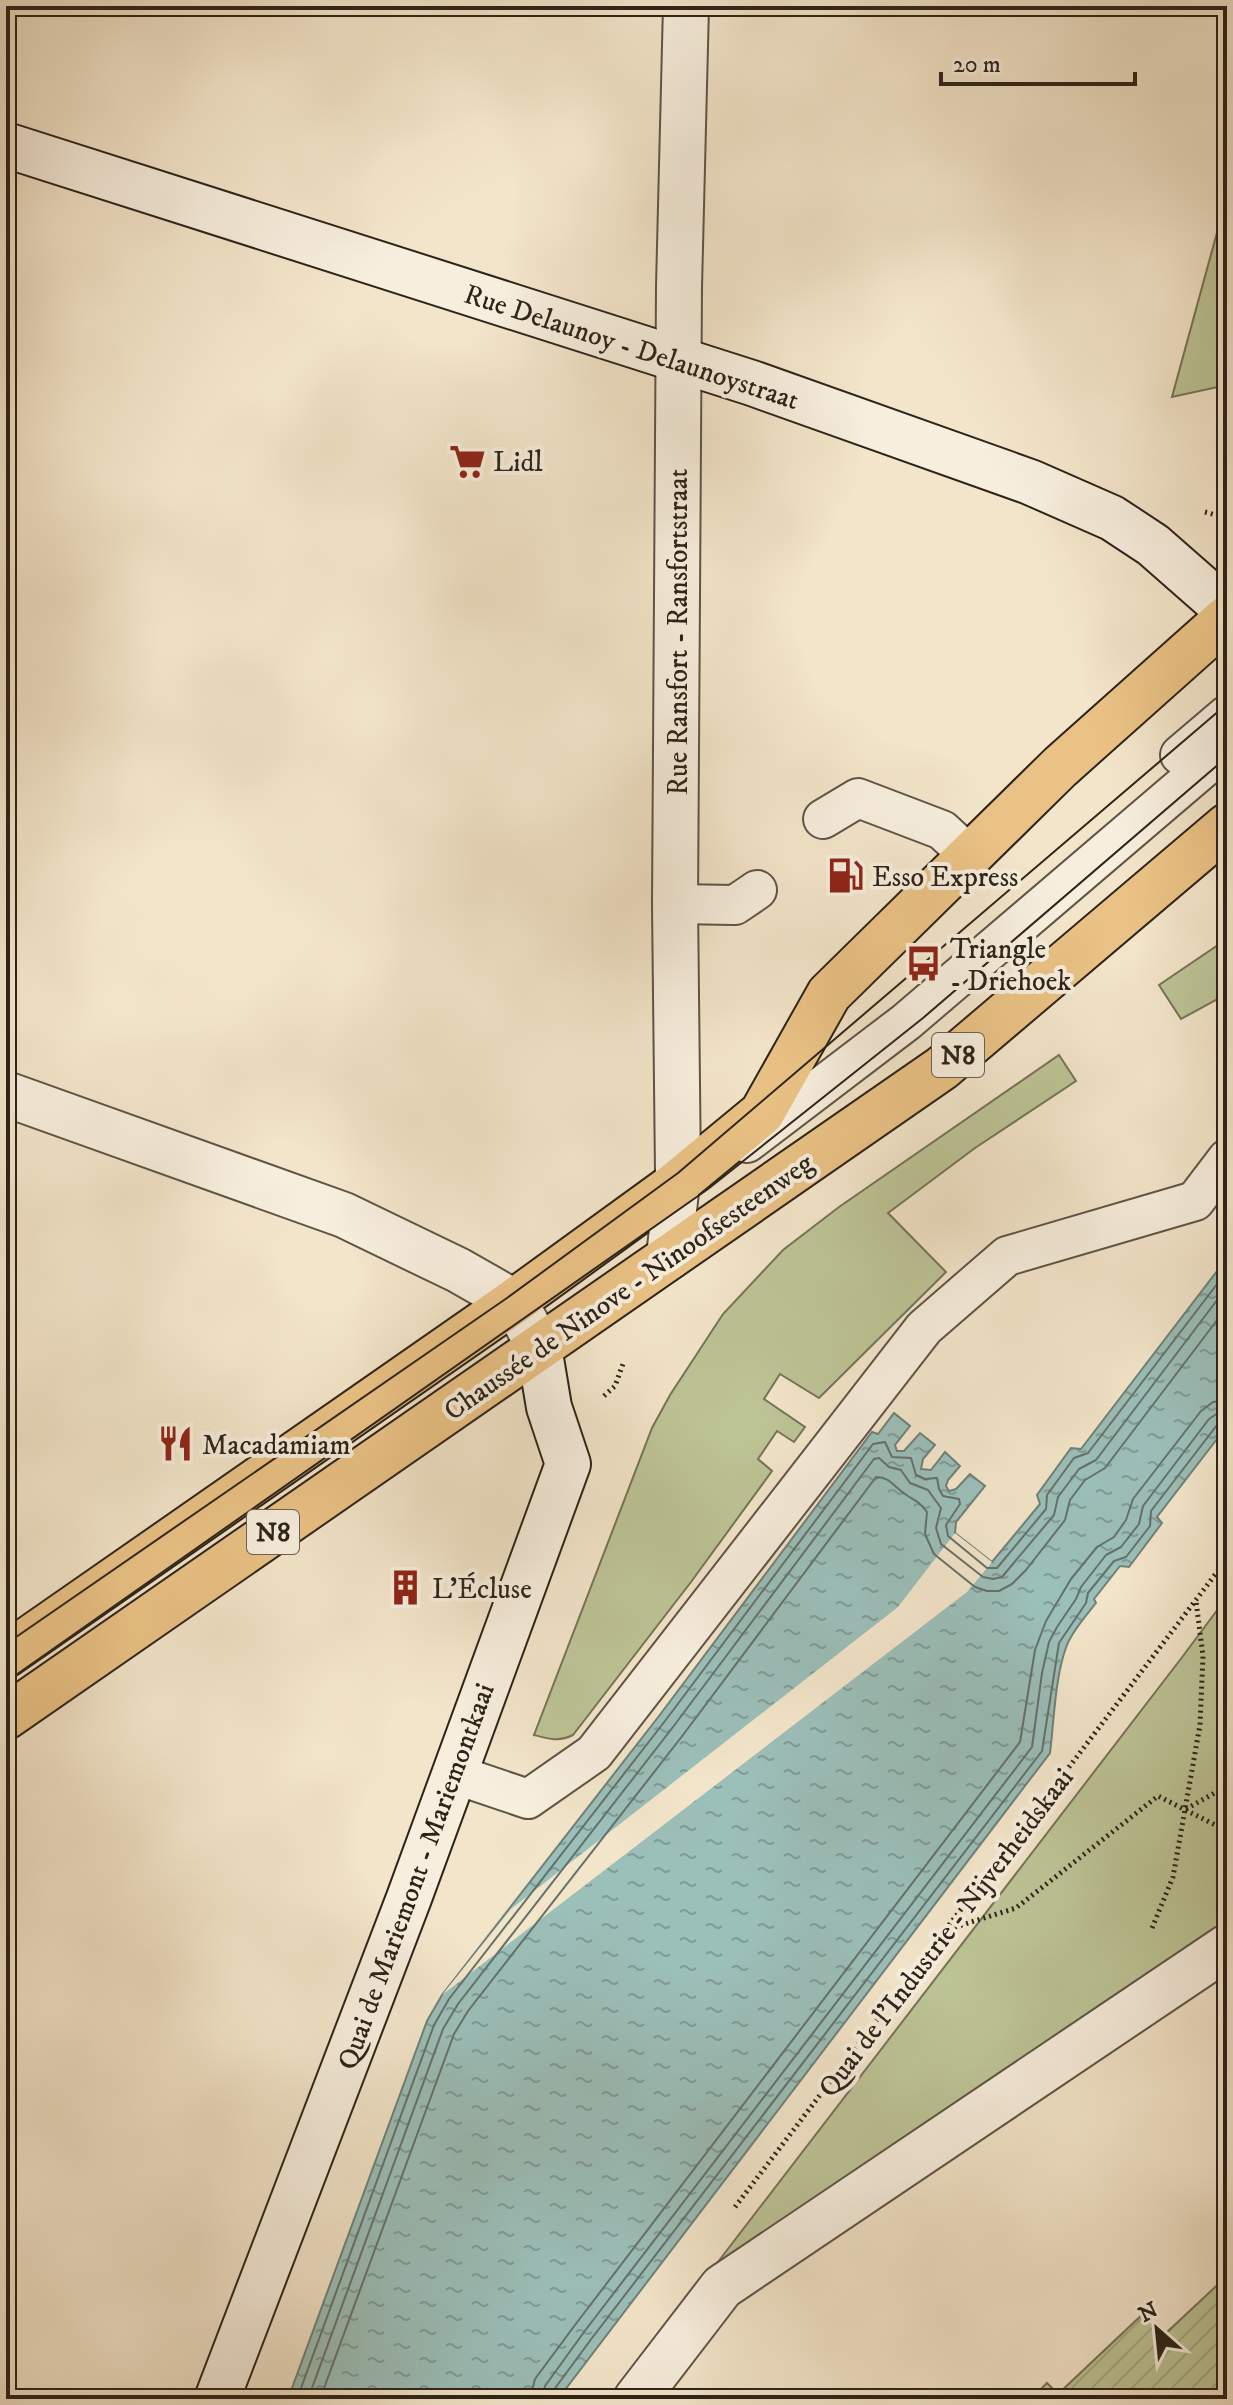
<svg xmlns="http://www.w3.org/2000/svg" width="1233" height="2405" font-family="'IM FELL DW Pica',serif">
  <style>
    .green { fill: #bdc496; stroke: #747458; stroke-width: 2 }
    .garden { fill: url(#garden-furrows); stroke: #747458; stroke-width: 2 }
    .water { fill: url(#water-ripples); stroke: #6f8179; stroke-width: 2 }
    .pier { fill: #f3e5ca }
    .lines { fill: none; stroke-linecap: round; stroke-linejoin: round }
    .shore { stroke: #64716a; stroke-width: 2 }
    .lane-casing { stroke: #5e5446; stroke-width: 42 }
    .street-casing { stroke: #5e5446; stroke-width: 48 }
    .secondary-casing { stroke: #2c231a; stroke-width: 48 }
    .primary-casing { stroke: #2c231a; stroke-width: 48 }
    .path { stroke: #2c231a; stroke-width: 5; stroke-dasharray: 2 4; stroke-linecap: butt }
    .lane { stroke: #f7eedd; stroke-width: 38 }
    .street { stroke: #f7eedd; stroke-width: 44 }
    .secondary { stroke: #f7eedd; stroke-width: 44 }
    .primary { stroke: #eac285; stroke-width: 44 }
    .tram { stroke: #2c231a; stroke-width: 2 }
    .labels { text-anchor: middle; stroke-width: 8; stroke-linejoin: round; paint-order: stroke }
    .shield { fill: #f7eedd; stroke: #696054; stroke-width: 2 }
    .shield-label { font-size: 26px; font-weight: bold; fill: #2c231a }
    .street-label { font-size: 28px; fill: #2c231a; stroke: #f7eedd }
    .poi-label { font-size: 28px; fill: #2c231a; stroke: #f7eedd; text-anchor: start }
  </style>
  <defs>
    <pattern id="garden-furrows" width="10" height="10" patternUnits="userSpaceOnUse" patternTransform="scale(2)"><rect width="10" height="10" fill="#bdc496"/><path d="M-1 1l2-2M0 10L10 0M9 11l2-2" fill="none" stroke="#a3a881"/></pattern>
    <pattern id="water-ripples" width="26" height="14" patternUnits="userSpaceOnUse" patternTransform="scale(2)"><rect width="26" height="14" fill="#9bbfb9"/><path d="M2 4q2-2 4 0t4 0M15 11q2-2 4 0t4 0" fill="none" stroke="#7f9b96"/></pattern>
  </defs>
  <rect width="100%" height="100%" fill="#f3e5ca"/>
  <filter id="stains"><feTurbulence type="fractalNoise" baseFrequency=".0025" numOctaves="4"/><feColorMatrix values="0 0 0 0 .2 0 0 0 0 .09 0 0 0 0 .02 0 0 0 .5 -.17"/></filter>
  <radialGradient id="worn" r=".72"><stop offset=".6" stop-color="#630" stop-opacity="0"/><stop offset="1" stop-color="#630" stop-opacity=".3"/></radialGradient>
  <g class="green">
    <path d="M 1227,196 L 1227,385 L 1172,397 Z"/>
    <path d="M 1227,939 L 1227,994 L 1181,1019 L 1159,985 Z"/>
    <path d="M 1059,1055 L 1076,1081 L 975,1148 L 888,1213 L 946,1272 L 819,1398 L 780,1374 L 764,1399 L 805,1427 L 794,1442 L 777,1431 L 758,1459 L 772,1471 L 691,1582 L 573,1735 C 559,1742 549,1739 534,1735 L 652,1428 L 670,1395 L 723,1314 L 783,1250 L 839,1207 Z"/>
    <path d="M 1227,1597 L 1227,1929 L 711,2271 L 1183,1656 Z"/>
  </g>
  <path class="garden" d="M 1227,2276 L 1227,2399 L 1031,2399 L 1047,2383 L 1058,2394 L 1145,2312 L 1166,2333 Z"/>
  <path class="water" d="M 1227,1258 L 1227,1426 L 1157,1517 L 1162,1523 L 1129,1567 L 1120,1566 L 1094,1599 L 1096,1603 C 1086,1616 1073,1630 1067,1645 C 1055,1675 1054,1721 1050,1753 L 558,2399 L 288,2399 L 427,2021 L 442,1995 L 659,1716 L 872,1432 L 878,1434 L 894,1413 L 910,1426 L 895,1445 L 897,1451 L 904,1451 L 920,1433 L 935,1445 L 923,1459 L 921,1469 L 931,1470 L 945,1452 L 960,1466 L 948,1480 L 946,1486 L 949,1491 L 956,1489 L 970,1474 L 985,1486 L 956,1522 L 955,1533 L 992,1562 L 1040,1504 L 1037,1495 L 1071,1448 L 1081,1449 Z"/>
  <path class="pier" d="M 955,1533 L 992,1562 L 967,1592 L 442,1995 L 511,1909 L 898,1607 Z"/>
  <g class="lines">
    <g class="shore">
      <path d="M 297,2399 L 434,2025 L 449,1999 L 665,1721 L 873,1444 L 885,1442 L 892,1457 L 911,1458 L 916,1475 L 925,1479 L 937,1478 L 939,1489 L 943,1496 L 959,1499 L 960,1504 L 946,1525 L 948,1536 L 987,1568 L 997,1568 L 1046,1509 L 1047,1495 L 1074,1458 L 1088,1453 L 1227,1271"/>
      <path d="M 308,2399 L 443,2029 L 458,2004 L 673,1727 L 874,1459 L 879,1458 L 889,1467 L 901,1470 L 910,1483 L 928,1490 L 941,1508 L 936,1528 L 941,1544 L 983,1577 L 993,1579 L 1002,1577 L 1054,1515 L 1058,1497 L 1079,1469 L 1096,1460 L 1227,1287"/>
      <path d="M 320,2399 L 454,2034 L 468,2011 L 683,1735 L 876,1477 C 890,1477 893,1486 905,1494 C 916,1502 918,1500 927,1512 L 925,1534 L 934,1554 L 975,1587 L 987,1591 L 999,1591 L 1012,1584 L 1026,1570 L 1065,1520 L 1070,1500 L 1085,1480 L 1105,1468 L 1227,1307"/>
      <path d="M 530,2399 L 535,2379 L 575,2325 L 1020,1742 L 1035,1650 L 1046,1621 L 1071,1579 L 1097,1547 L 1114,1537 L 1126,1520 L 1133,1499 L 1201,1411 L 1213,1402 L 1227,1400"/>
      <path d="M 542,2399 L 545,2386 L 584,2332 L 1032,1747 L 1042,1673 L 1049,1642 L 1057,1627 L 1076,1599 L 1081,1587 L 1106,1555 L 1121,1547 L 1139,1524 L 1143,1506 L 1209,1419 L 1218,1413 L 1227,1412"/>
      <path d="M 552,2399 L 553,2391 L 592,2338 L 1042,1751 L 1059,1643 L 1086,1603 L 1088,1593 L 1114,1561 L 1126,1557 L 1150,1526 L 1151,1511 L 1217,1425 L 1227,1422"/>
    </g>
    <defs>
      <g id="lane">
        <path d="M 1180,755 L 1227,715"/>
        <path d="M 823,819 L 858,798 L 942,830 L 969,855"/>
        <path d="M 675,904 L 735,905 L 757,890"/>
        <path d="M 747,1143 L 906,1022 L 1227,748"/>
        <path d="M 454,1774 L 528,1799 L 594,1753 L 924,1328 L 1007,1256 L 1195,1201 L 1227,1159"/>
      </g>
      <g id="street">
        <path d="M 6,1094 L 344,1215 L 458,1270 L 507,1298 L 524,1319 L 539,1347"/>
        <path d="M 669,1257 L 678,1173 L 675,904 L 679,287 L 686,6"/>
        <path d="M 636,2399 L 722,2287 L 1227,1947"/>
      </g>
      <g id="secondary">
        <path d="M 6,145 L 752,383 L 1030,482 L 1112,518 L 1153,545 L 1227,610"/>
        <path d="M 217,2399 L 409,1898 L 568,1464 L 549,1407 L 539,1347"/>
      </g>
      <g id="primary">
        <path d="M 6,1655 L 512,1303 L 676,1184 L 762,1113 L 829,994 L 1060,767 L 1227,618"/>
        <path d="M 6,1717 L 942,1068 L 1227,826"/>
      </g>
    </defs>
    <use href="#lane" class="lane-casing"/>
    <use href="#street" class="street-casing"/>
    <use href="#secondary" class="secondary-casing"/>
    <use href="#primary" class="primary-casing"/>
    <g class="path">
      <path d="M 1205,512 L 1227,518"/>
      <path d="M 604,1396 L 615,1386 L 624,1361"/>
      <path d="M 1186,1809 L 1227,1786"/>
      <path d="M 1152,1928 L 1173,1877 L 1200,1725 L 1203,1656 L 1196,1601"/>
      <path d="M 949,1929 L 1016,1908 L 1158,1796 L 1227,1831"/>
      <path d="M 735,2207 L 1227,1559"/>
    </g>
    <use href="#lane" class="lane"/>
    <use href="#street" class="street"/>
    <use href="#secondary" class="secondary"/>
    <use href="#primary" class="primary"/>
    <g class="tram">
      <path d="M 6,1644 L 507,1298 L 678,1173 L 1227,704"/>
      <path d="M 6,1682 L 708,1189 L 923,1018 L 1227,757"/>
    </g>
  </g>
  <defs>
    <symbol id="supermarket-bare" viewBox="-9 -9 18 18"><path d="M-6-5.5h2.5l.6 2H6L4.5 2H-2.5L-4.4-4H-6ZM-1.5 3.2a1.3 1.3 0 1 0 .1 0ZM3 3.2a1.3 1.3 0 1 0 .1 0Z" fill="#8f2418" stroke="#f7eedd" stroke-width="2.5" paint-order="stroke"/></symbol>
    <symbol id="fuel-bare" viewBox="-9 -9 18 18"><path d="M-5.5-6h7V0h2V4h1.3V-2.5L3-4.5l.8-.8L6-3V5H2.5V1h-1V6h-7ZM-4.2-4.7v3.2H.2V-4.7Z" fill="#8f2418" stroke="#f7eedd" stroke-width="2.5" paint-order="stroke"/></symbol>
    <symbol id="bus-bare" viewBox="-9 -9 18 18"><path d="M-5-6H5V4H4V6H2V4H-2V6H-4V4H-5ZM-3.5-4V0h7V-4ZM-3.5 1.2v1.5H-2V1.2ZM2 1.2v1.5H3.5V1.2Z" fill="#8f2418" stroke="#f7eedd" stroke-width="2.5" paint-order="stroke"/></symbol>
    <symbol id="restaurant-bare" viewBox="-9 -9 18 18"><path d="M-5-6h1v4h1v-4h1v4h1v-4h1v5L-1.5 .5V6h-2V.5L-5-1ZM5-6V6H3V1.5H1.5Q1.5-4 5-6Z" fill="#8f2418" stroke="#f7eedd" stroke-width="2.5" paint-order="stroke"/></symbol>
    <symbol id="building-bare" viewBox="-9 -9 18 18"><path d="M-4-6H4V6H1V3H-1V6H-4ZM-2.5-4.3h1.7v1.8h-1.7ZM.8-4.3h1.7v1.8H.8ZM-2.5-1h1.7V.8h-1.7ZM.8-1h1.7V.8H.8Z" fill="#8f2418" stroke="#f7eedd" stroke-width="2.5" paint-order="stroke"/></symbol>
  </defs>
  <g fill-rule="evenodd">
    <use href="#supermarket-bare" x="442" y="436" width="51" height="51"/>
    <use href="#fuel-bare" x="820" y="850" width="51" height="51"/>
    <use href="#bus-bare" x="898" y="938" width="51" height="51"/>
    <use href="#restaurant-bare" x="150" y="1418" width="51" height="51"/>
    <use href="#building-bare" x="380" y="1562" width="51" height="51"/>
  </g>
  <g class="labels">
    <g class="shield">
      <rect x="932" y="1033" width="52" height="44" rx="6"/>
      <rect x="247" y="1510" width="52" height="44" rx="6"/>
    </g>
    <g class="shield-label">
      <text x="958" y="1064">N8</text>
      <text x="273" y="1541">N8</text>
    </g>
    <g class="street-label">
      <text transform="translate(632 346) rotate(18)" y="10">Rue Delaunoy - Delaunoystraat</text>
      <text transform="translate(677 632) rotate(-90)" y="10">Rue Ransfort - Ransfortstraat</text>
      <text transform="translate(628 1286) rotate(-35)" y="10">Chaussée de Ninove - Ninoofsesteenweg</text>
      <text transform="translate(415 1876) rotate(-70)" y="10">Quai de Mariemont - Mariemontkaai</text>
      <text transform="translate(945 1932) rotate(-53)" y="10">Quai de l'Industrie - Nijverheidskaai</text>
    </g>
    <g class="poi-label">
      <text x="493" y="471">Lidl</text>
      <text x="872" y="886">Esso Express</text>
      <text x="950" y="958">Triangle<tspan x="950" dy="32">- Driehoek</tspan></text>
      <text x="202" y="1454">Macadamiam</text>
      <text x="432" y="1598">L'Écluse</text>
    </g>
  </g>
  <rect width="1233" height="2405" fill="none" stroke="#f3e5ca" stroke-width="32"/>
  <rect x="8" y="8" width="1217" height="2389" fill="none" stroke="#2c231a" stroke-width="4"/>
  <rect x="16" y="16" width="1201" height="2373" fill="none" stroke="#2c231a" stroke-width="2"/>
  <g transform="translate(1157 2329) rotate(333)" stroke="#f7eedd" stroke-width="6" paint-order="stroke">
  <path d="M0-6L14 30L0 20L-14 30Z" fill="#2c231a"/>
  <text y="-12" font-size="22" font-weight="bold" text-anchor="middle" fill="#2c231a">N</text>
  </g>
  <path d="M941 72v12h194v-12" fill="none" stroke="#2c231a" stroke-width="4"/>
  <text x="953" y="72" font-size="24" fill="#2c231a" stroke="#f7eedd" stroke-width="6" paint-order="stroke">20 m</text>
  <rect width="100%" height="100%" filter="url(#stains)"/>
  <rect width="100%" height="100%" fill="url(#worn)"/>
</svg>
